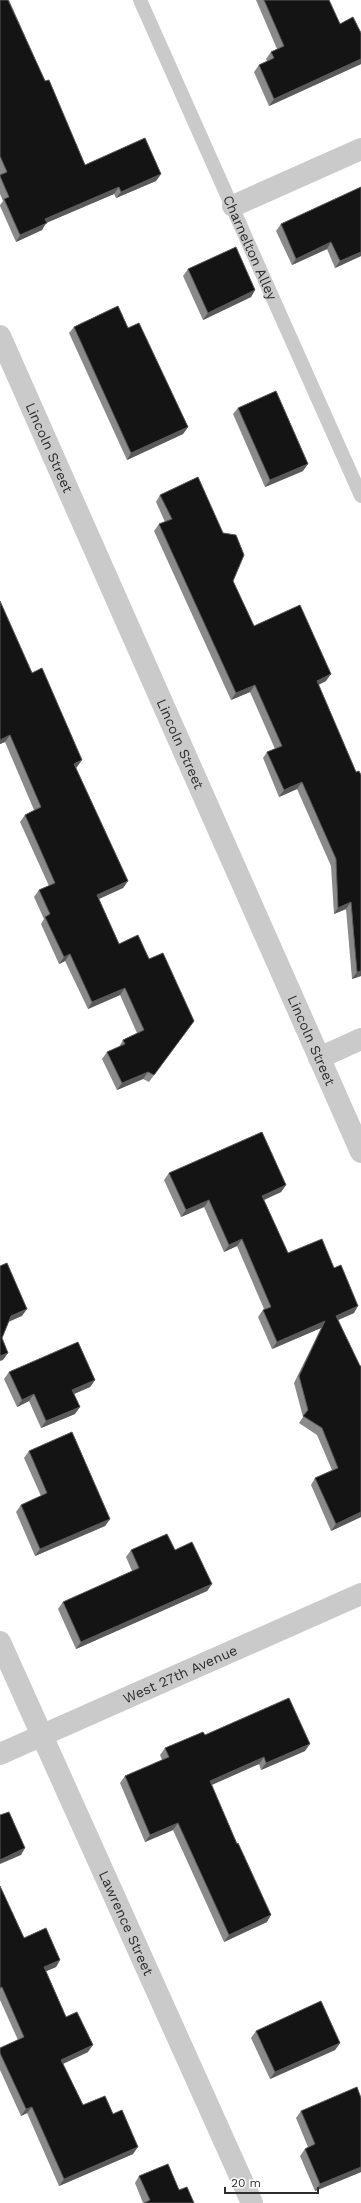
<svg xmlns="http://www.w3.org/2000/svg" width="361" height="2203" font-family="'Work Sans',sans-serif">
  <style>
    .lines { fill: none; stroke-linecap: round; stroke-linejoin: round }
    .lane { stroke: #cacaca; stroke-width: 14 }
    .street { stroke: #cacaca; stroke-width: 22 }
    .wall { fill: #8a8a8a }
    .shaded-wall { fill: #5a5a5a }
    .building { fill: #141414; stroke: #5a5a5a }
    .labels { text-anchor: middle; stroke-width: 4; stroke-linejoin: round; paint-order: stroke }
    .street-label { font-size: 14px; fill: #2d2d2d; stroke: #fff }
  </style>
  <rect width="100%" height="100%" fill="#fff"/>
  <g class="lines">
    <path class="lane" id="s1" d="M 140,0 L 361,496"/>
    <g class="street">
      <path d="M 233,206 L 361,149"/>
      <path id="s2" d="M 0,336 L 361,1152"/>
      <path d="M 319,1058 L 361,1039"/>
      <path id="s3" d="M 0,1642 L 252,2203"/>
      <path id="s4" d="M 0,1754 L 361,1594"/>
    </g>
  </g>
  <g class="wall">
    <path d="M 0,0 L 9,0 L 45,81 L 85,165 L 161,174 L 156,181 L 116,198 L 114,194 L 46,223 L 42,230 L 16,242 L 0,206 L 0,205 L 3,201 L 0,194 Z"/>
    <path d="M 256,0 L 329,0 L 340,24 L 361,33 L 361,64 L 269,106 L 254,72 L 259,65 L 267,61 L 266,59 L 271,52 L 277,49 Z"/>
    <path d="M 361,187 L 361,256 L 335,268 L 327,249 L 292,265 L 276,231 L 281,224 Z"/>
    <path d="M 188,269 L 255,290 L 251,297 L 203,320 L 183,276 Z"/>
    <path d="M 74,327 L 128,328 L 188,427 L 183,434 L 127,460 L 69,333 Z"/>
    <path d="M 238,408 L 303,471 L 265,487 L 233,414 Z"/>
    <path d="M 160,495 L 233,581 L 254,626 L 326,681 L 318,685 L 356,772 L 361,976 L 352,979 L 346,909 L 334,914 L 331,866 L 297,789 L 279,797 L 263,758 L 267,752 L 275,749 L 250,692 L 231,700 L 154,531 L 159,524 L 165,522 L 156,502 Z"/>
    <path d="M 0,601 L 32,673 L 77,767 L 76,768 L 128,881 L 123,888 L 99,899 L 119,944 L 149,959 L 194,1021 L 149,1082 L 143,1079 L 117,1090 L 102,1059 L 107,1052 L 119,1047 L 123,1040 L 137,1033 L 120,995 L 88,1009 L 65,961 L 59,964 L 41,924 L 44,919 L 34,897 L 39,890 L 49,886 L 20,822 L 25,815 L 34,810 L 5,742 L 0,744 Z"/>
    <path d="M 169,1173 L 286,1185 L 281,1192 L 264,1200 L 288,1253 L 354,1313 L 338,1320 L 360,1366 L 361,1366 L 361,1517 L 331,1531 L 311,1485 L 315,1478 L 332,1470 L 317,1435 L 299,1423 L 303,1417 L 294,1383 L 321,1328 L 272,1349 L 258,1317 L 263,1310 L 264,1309 L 237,1246 L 224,1252 L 204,1207 L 181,1217 L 164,1180 Z"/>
    <path d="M 9,1372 L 95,1380 L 90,1387 L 74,1394 L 75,1414 L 41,1428 L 29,1401 L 17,1407 L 4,1379 Z"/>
    <path d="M 29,1451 L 110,1519 L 105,1526 L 35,1556 L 16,1512 L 21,1505 L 41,1496 L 24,1458 Z"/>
    <path d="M 131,1550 L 175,1550 L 212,1584 L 207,1591 L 76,1649 L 58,1609 L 63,1602 L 132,1571 L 126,1557 Z"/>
    <path d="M 205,1735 L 305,1751 L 261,1770 L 259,1764 L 211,1785 L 267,1922 L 224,1942 L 173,1830 L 145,1842 L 120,1783 L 125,1776 L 162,1760 L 160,1755 L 165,1748 Z"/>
    <path d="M 0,1886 L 24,1938 L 60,1960 L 56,1967 L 46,1971 L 66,2017 L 88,2052 L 63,2064 L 83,2105 L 113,2114 L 133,2154 L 59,2186 L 27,2113 L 21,2116 L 0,2070 L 0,2048 L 18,2040 L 0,2000 Z"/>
    <path d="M 256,2031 L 340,2043 L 335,2050 L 270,2079 L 251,2038 Z"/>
    <path d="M 361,2098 L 361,2172 L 315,2191 L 300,2156 L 305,2149 L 308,2147 L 296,2118 L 301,2111 Z"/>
    <path d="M 139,2176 L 179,2190 L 143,2203 L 135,2183 Z"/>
  </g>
  <g class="shaded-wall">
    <path d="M 361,59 L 361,64 L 269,106 L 274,99 Z"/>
    <path d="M 161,174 L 156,181 L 116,198 L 121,192 Z"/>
    <path d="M 119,187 L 114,194 L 46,223 L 42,230 L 16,242 L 20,235 L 45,219 Z"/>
    <path d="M 331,242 L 327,249 L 292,265 L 296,259 Z"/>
    <path d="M 361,252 L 361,256 L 335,268 L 340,261 Z"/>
    <path d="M 255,290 L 251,297 L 203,320 L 208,313 Z"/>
    <path d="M 188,427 L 183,434 L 127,460 L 131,453 Z"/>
    <path d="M 308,464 L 303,471 L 265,487 L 270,480 Z"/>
    <path d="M 331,674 L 326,681 L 312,688 L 317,681 Z"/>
    <path d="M 255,685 L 250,692 L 231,700 L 236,693 Z"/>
    <path d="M 10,735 L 5,742 L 0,744 L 0,740 Z"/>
    <path d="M 82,760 L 77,767 L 69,771 L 74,764 Z"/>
    <path d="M 302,782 L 297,789 L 279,797 L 284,790 Z"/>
    <path d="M 128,881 L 123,888 L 92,902 L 97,895 Z"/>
    <path d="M 351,902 L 346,909 L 334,914 L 338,908 Z"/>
    <path d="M 70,954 L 65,961 L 59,964 L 64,957 Z"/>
    <path d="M 361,971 L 361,976 L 352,979 L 357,972 Z"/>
    <path d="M 125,988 L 120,995 L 88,1009 L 92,1002 Z"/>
    <path d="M 148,1072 L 143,1079 L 117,1090 L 122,1083 Z"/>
    <path d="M 286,1185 L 281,1192 L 257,1203 L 262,1196 Z"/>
    <path d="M 209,1200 L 204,1207 L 181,1217 L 186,1210 Z"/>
    <path d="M 242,1239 L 237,1246 L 224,1252 L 229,1245 Z"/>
    <path d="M 358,1306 L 354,1313 L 331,1323 L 336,1316 Z"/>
    <path d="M 27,1309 L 22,1316 L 6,1323 L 11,1316 Z"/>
    <path d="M 325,1321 L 321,1328 L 272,1349 L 277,1342 Z"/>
    <path d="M 8,1353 L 3,1360 L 0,1361 L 0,1356 Z"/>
    <path d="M 95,1380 L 90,1387 L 67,1397 L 72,1390 Z"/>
    <path d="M 34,1394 L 29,1401 L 17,1407 L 22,1400 Z"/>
    <path d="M 80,1407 L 75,1414 L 41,1428 L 46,1421 Z"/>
    <path d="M 361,1512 L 361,1517 L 331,1531 L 336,1524 Z"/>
    <path d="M 110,1519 L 105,1526 L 35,1556 L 40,1549 Z"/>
    <path d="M 212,1584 L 207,1591 L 76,1649 L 81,1642 Z"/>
    <path d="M 310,1744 L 305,1751 L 261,1770 L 266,1763 Z"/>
    <path d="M 264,1757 L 259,1764 L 205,1788 L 210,1781 Z"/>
    <path d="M 178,1823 L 173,1830 L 145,1842 L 150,1835 Z"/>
    <path d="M 25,1848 L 21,1855 L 0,1864 L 0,1860 Z"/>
    <path d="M 271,1915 L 267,1922 L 224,1942 L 229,1935 Z"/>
    <path d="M 60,1960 L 56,1967 L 40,1974 L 44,1967 Z"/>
    <path d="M 340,2043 L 335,2050 L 270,2079 L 275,2072 Z"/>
    <path d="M 93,2045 L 88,2052 L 56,2067 L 61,2060 Z"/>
    <path d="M 32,2107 L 27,2113 L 21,2116 L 26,2109 Z"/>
    <path d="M 138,2147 L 133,2154 L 59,2186 L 64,2179 Z"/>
    <path d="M 361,2167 L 361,2172 L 315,2191 L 320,2184 Z"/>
  </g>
  <g class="building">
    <path d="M 0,0 L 8,0 L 45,81 L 49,80 L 85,165 L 145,138 L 161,174 L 121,192 L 119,187 L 45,219 L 47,223 L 20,235 L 4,199 L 9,197 L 0,176 L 0,175 L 7,172 L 0,156 Z"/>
    <path d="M 264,0 L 329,0 L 340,24 L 353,17 L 361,33 L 361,59 L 274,99 L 259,65 L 274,58 L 271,52 L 284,46 Z"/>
    <path d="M 361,187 L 361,252 L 340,261 L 331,242 L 296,259 L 281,224 Z"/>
    <path d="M 236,247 L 255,290 L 208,313 L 188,269 Z"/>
    <path d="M 118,306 L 128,328 L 139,323 L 188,427 L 131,453 L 74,327 Z"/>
    <path d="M 276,391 L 308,464 L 270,480 L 238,408 Z"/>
    <path d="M 198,477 L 223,533 L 236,535 L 244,555 L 233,581 L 254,626 L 300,605 L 331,674 L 317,681 L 356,772 L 359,771 L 361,775 L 361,971 L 357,972 L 351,902 L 338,908 L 336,859 L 302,782 L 284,790 L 267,752 L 282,746 L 255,685 L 236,693 L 159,524 L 172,519 L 160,495 Z"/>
    <path d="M 0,601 L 32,673 L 42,668 L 82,760 L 74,764 L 128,881 L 97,895 L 119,944 L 138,935 L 149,959 L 163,953 L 194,1021 L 154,1075 L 148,1072 L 122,1083 L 107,1052 L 125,1044 L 123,1040 L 144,1030 L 125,988 L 92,1002 L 70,954 L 64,957 L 45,917 L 50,914 L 39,890 L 55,883 L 25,815 L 41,807 L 10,735 L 0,740 Z"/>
    <path d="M 262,1132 L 286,1185 L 262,1196 L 288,1253 L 322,1239 L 334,1268 L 341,1265 L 358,1306 L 336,1316 L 360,1366 L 361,1366 L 361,1512 L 336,1524 L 315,1478 L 338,1468 L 322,1428 L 303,1416 L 308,1410 L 299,1376 L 325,1321 L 277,1342 L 263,1310 L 271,1307 L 242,1239 L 229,1245 L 209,1200 L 186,1210 L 169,1173 Z"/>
    <path d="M 7,1263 L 27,1309 L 11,1316 L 2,1338 L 8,1353 L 0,1356 L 0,1266 Z"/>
    <path d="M 78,1342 L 95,1380 L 72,1390 L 80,1407 L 46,1421 L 34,1394 L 22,1400 L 9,1372 Z"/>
    <path d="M 72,1432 L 110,1519 L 40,1549 L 21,1505 L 47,1493 L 29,1451 Z"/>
    <path d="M 167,1534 L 175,1550 L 192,1542 L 212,1584 L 81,1642 L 63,1602 L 139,1568 L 131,1550 Z"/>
    <path d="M 289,1698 L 310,1744 L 266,1763 L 264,1757 L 210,1781 L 237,1844 L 238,1843 L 271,1915 L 229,1935 L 178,1823 L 150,1835 L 125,1776 L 169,1757 L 165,1748 L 203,1732 L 205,1735 Z"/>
    <path d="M 9,1812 L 25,1848 L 0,1860 L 0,1815 Z"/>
    <path d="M 0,1886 L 24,1938 L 46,1928 L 60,1960 L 44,1967 L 66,2017 L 77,2012 L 93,2045 L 61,2060 L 83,2105 L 105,2096 L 113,2114 L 122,2110 L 138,2147 L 64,2179 L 32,2107 L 26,2109 L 0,2053 L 0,2048 L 24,2037 L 2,1987 L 0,1988 Z"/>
    <path d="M 321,2001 L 340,2043 L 275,2072 L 256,2031 Z"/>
    <path d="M 357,2087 L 361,2098 L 361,2167 L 320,2184 L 305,2149 L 315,2144 L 301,2111 Z"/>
    <path d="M 168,2164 L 179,2190 L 187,2187 L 194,2203 L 144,2203 L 150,2200 L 139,2176 Z"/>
  </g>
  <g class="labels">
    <g class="street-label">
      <text dy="5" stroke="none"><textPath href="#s1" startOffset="271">Charnelton Alley</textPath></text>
      <text dy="5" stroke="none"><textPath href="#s2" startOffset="122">Lincoln Street</textPath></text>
      <text dy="5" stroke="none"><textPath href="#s2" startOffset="446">Lincoln Street</textPath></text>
      <text dy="5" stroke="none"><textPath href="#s2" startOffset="770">Lincoln Street</textPath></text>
      <text dy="5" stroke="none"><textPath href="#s4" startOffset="197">West 27th Avenue</textPath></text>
      <text dy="5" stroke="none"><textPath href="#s3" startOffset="308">Lawrence Street</textPath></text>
    </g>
  </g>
  <path d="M225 2187v6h93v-6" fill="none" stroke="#2d2d2d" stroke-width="2"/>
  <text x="231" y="2187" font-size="12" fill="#2d2d2d" stroke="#ffffff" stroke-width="3" paint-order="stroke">20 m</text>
</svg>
